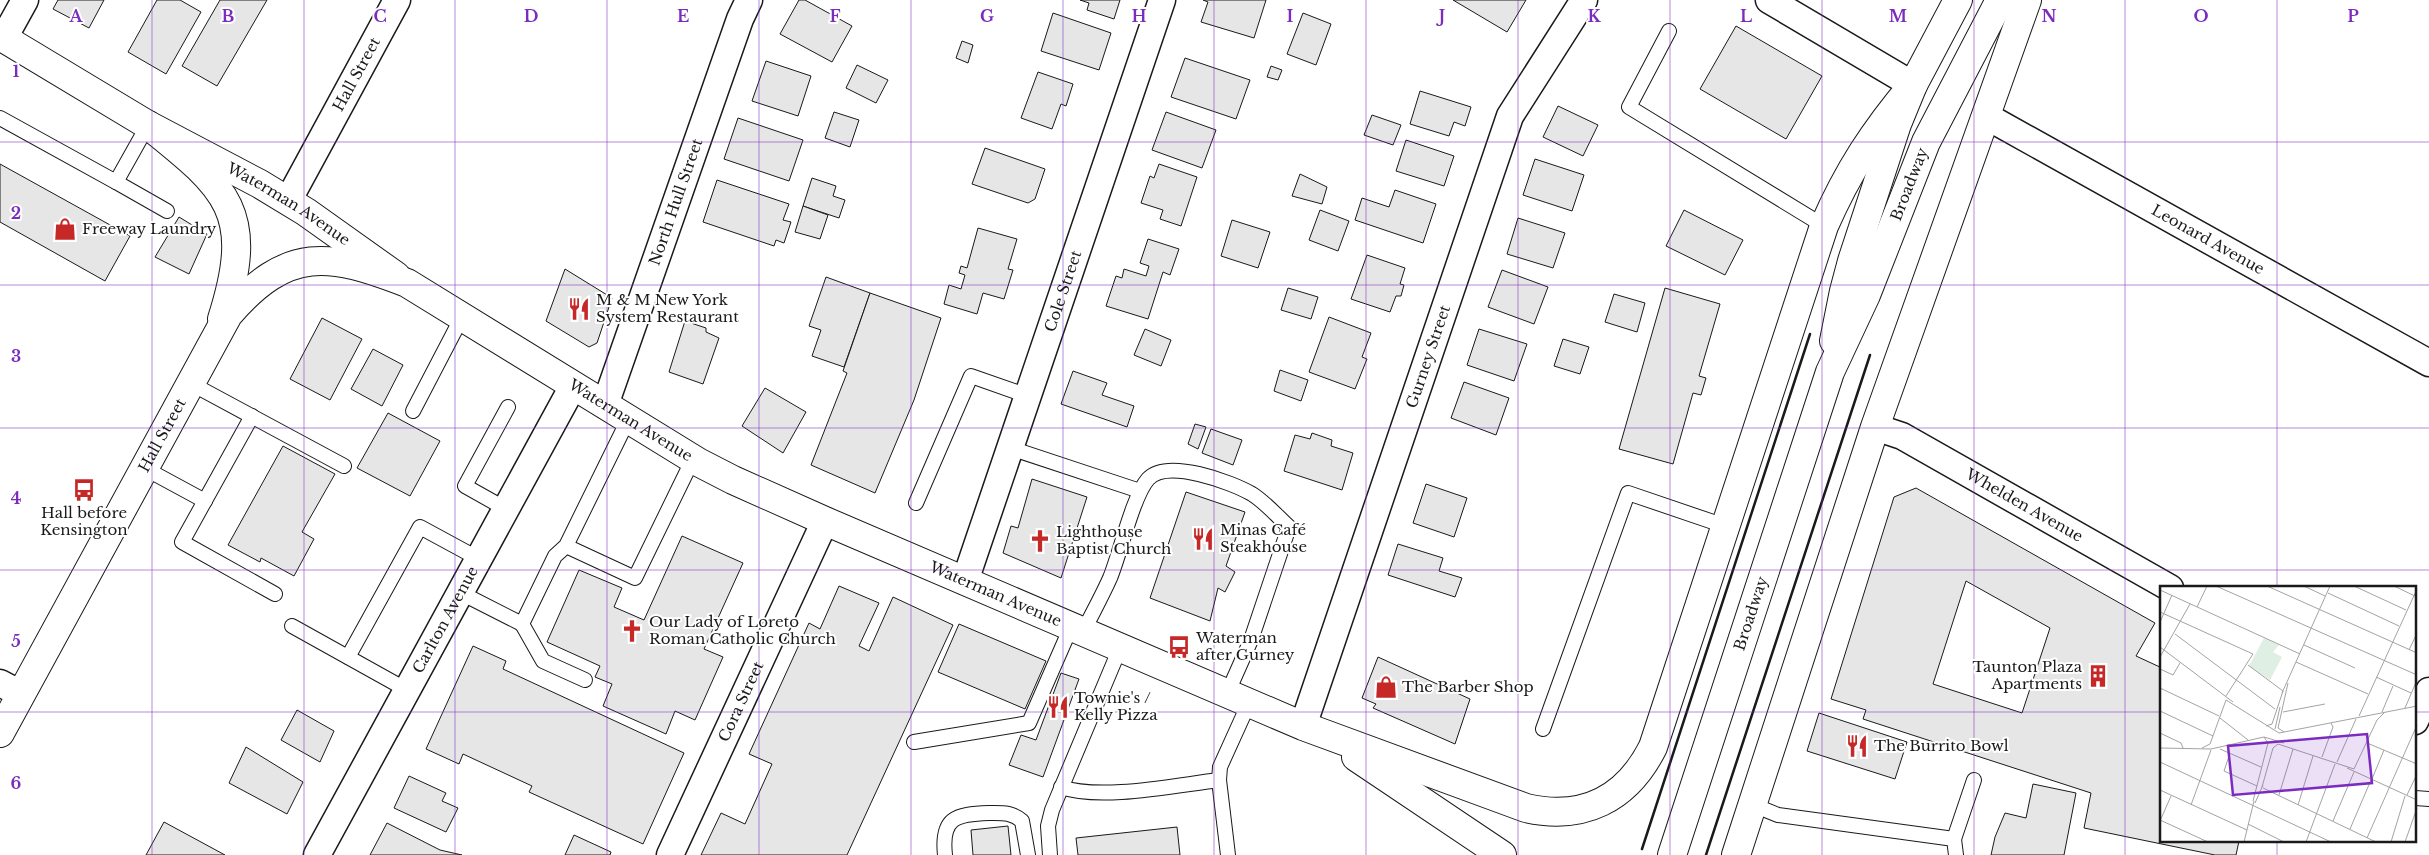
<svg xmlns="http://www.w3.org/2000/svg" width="2429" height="855" font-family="'Libre Baskerville',serif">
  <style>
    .building { fill: #e6e6e6; stroke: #1a1a1a; fill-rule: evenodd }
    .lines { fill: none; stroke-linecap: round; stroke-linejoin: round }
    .service-casing { stroke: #1a1a1a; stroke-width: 16 }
    .minor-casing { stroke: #1a1a1a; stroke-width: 29 }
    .secondary-casing { stroke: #1a1a1a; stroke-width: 30 }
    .trunk-casing { stroke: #1a1a1a; stroke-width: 30 }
    .service { stroke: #fff; stroke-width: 14 }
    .minor { stroke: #fff; stroke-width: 26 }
    .secondary { stroke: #fff; stroke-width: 28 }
    .trunk { stroke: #fff; stroke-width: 28 }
    .wall { stroke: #1a1a1a; stroke-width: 2.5 }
    .grid { fill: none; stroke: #7b2cbf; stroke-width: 1; stroke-opacity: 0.55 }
    .labels { text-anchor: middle; stroke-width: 4; stroke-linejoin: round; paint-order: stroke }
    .street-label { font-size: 15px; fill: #1a1a1a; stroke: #fff }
    .poi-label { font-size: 15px; fill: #1a1a1a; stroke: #fff; text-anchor: start }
    .inset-road { fill: none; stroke: #a3a3a3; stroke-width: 1 }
    .view { fill: #7b2cbf; fill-opacity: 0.15; stroke: #7b2cbf; stroke-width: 2.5 }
    .inset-edge { fill: none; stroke: #1a1a1a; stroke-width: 2.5 }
    .grid-label { font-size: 16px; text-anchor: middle; font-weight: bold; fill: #7b2cbf; stroke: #fff; stroke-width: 4; stroke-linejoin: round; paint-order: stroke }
  </style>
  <rect width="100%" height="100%" fill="#fff"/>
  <g class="building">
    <path d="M 58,0 L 104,0 L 89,28 L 53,9 Z"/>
    <path d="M 157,0 L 180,0 L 201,12 L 166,74 L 128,52 Z"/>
    <path d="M 220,0 L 267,0 L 217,86 L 182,66 Z"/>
    <path d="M 799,0 L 805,0 L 852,26 L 832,62 L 780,34 Z"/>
    <path d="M 1080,0 L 1120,0 L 1114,19 L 1087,10 L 1089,3 Z"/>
    <path d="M 1203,0 L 1266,0 L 1254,38 L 1201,22 L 1208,2 Z"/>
    <path d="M 1453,0 L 1526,0 L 1507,32 Z"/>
    <path d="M 1053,13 L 1111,33 L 1099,70 L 1041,51 Z"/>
    <path d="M 1303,13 L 1331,24 L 1316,65 L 1287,54 Z"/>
    <path d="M 1736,26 L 1822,76 L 1786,139 L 1700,89 Z"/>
    <path d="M 962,41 L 973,45 L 968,63 L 956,58 Z"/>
    <path d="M 1185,58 L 1250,80 L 1236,119 L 1171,97 Z"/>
    <path d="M 766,61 L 811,76 L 798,116 L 752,101 Z"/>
    <path d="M 857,65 L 888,80 L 876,103 L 846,88 Z"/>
    <path d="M 1271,66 L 1282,70 L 1278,80 L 1267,77 Z"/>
    <path d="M 1038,72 L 1073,84 L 1066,106 L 1061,104 L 1052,129 L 1021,118 Z"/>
    <path d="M 1420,91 L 1471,107 L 1465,126 L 1454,122 L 1449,136 L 1410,124 Z"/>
    <path d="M 1558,106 L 1598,125 L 1583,156 L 1543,137 Z"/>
    <path d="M 834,112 L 859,120 L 850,147 L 825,138 Z"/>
    <path d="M 1166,112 L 1216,130 L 1202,168 L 1152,150 Z"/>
    <path d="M 1372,115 L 1401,125 L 1393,145 L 1364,135 Z"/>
    <path d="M 738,118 L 803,140 L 789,181 L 724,159 Z"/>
    <path d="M 1406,140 L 1454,156 L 1444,186 L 1396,171 Z"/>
    <path d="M 985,148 L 1045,169 L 1035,199 L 1028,203 L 972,184 Z"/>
    <path d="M 1535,159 L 1584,175 L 1572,211 L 1523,195 Z"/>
    <path d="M 0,164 L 130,236 L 105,281 L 0,222 Z"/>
    <path d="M 1159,164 L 1197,177 L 1181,226 L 1160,219 L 1163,210 L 1141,203 L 1150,176 L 1154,178 Z"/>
    <path d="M 1300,174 L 1327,187 L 1322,204 L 1292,196 Z"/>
    <path d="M 812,178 L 836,186 L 833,196 L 845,200 L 839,218 L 803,206 Z"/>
    <path d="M 717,180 L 789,204 L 783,220 L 791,222 L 784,243 L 776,240 L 774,246 L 703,222 Z"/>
    <path d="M 1395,190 L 1436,204 L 1423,243 L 1355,220 L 1362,198 L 1389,207 Z"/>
    <path d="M 803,206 L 828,215 L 820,239 L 795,232 Z"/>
    <path d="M 1320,210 L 1349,221 L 1338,251 L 1309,240 Z"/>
    <path d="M 1684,210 L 1743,240 L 1725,275 L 1666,246 Z"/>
    <path d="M 179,217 L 207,234 L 189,274 L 155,257 Z"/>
    <path d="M 1518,218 L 1565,233 L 1553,268 L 1507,254 Z"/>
    <path d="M 1232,220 L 1270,232 L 1258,268 L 1221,256 Z"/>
    <path d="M 978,228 L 1017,239 L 1008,269 L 1013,270 L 1004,299 L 983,293 L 977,314 L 944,304 L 949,285 L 961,289 L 965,275 L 959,273 L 961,266 L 967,268 Z"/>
    <path d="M 1148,239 L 1179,249 L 1170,275 L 1163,272 L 1148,319 L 1106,306 L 1116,276 L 1122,278 L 1124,269 L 1146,276 L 1149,266 L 1140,263 Z"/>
    <path d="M 1367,255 L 1405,268 L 1400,284 L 1404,285 L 1401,296 L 1396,296 L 1390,312 L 1351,299 Z"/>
    <path d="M 565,269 L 612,298 L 597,343 L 589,347 L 546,321 Z"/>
    <path d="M 1502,270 L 1548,287 L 1534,324 L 1488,307 Z"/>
    <path d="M 826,277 L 870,293 L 844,367 L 812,356 L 821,330 L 809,326 Z"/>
    <path d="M 1288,288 L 1318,297 L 1311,319 L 1281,310 Z"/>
    <path d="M 1665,288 L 1720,304 L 1699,376 L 1706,378 L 1701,395 L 1693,393 L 1673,464 L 1619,449 Z"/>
    <path d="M 870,293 L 941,318 L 914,400 L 875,493 L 811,465 L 847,373 L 843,371 Z"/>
    <path d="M 1614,294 L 1645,303 L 1637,332 L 1605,322 Z"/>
    <path d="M 1329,317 L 1371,333 L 1362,357 L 1367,359 L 1355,389 L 1309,372 Z"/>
    <path d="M 322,318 L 362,339 L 330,400 L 290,379 Z"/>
    <path d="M 685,321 L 706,328 L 706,332 L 719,338 L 703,384 L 669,372 Z"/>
    <path d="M 1145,329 L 1171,340 L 1161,366 L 1134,355 Z"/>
    <path d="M 1479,329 L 1527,344 L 1514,381 L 1467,365 Z"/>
    <path d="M 1563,339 L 1589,347 L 1580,374 L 1554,366 Z"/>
    <path d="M 373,349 L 403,365 L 382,406 L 351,389 Z"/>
    <path d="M 1280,370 L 1308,380 L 1301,401 L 1274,391 Z"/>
    <path d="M 1073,371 L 1107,383 L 1102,395 L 1134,406 L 1127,427 L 1061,404 Z"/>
    <path d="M 1464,382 L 1509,398 L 1496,435 L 1451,418 Z"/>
    <path d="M 765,388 L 806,412 L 783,453 L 742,426 Z"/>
    <path d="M 388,413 L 440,441 L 410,496 L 357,468 Z"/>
    <path d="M 1195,424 L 1206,427 L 1198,449 L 1188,444 Z"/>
    <path d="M 1211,429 L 1242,440 L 1233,465 L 1202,453 Z"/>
    <path d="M 1312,433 L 1332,440 L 1331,446 L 1353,453 L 1342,490 L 1284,471 L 1295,435 L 1310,439 Z"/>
    <path d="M 283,446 L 335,474 L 302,532 L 314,539 L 294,576 L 261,558 L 260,562 L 228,545 Z"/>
    <path d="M 1032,479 L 1087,497 L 1061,578 L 1003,553 L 1011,526 L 1018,528 Z"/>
    <path d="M 1426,484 L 1467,498 L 1454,537 L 1413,523 Z"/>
    <path d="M 1916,488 L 2155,623 L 2136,656 L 2162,668 L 2162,841 L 2239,841 L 2236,855 L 2215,855 L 2084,828 L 2091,793 L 1863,719 L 1866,710 L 1831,699 L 1894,497 ZM 1966,581 L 2050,628 L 2022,713 L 1933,684 Z"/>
    <path d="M 1186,492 L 1245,512 L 1226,566 L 1235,572 L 1225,592 L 1218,588 L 1210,621 L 1150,598 Z"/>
    <path d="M 682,536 L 743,563 L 704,649 L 723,657 L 695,720 L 675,711 L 666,734 L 603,706 L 612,684 L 595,677 L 600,666 L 547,642 L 579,570 L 622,588 L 614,607 L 644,620 Z"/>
    <path d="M 1398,544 L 1443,558 L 1439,571 L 1462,578 L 1455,597 L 1388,575 Z"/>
    <path d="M 839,586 L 879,603 L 859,646 L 869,651 L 893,597 L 953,625 L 847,855 L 701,855 L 721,813 L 745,824 L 772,764 L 749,754 L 809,623 L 820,629 Z"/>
    <path d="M 959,624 L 1046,661 L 1025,709 L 938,672 Z"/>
    <path d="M 473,646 L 506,661 L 503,669 L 684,753 L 643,844 L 529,792 L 532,786 L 463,754 L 459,764 L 426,749 Z"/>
    <path d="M 1378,657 L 1470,699 L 1455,744 L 1373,708 L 1376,704 L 1362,698 Z"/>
    <path d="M 1061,673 L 1079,679 L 1043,777 L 1009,765 L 1021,735 L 1036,740 Z"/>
    <path d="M 297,710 L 334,731 L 320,762 L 281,740 Z"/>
    <path d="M 1819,713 L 1907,742 L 1895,779 L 1807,751 Z"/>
    <path d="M 246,747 L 303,782 L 287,814 L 229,783 Z"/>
    <path d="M 409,776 L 446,793 L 442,801 L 458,808 L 446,832 L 394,808 Z"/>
    <path d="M 2033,784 L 2076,793 L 2064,855 L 1991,855 L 1995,837 L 2005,813 L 2026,818 Z"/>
    <path d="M 164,822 L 225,855 L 146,855 Z"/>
    <path d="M 387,823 L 440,850 L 462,855 L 370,855 Z"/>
    <path d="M 1008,826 L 1011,855 L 973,855 L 971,830 Z"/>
    <path d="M 1177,827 L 1180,855 L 1078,855 L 1076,838 Z"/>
    <path d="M 574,835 L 611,852 L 610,855 L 565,855 Z"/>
  </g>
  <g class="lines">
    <defs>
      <g id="service">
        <path d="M 1669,31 L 1629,107 L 1824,226"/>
        <path d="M 0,118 L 116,182 L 148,125"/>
        <path d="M 116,182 L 167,211"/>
        <path d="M 190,383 L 344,466"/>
        <path d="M 413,411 L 462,317"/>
        <path d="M 252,416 L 182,542 L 275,594"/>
        <path d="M 1010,448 L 1140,491"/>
        <path d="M 144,468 L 205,501"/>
        <path d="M 916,503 L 971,376 L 1028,396"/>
        <path d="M 506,509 L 465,486 L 508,407"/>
        <path d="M 566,546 L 635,578 L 693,459"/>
        <path d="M 461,593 L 522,624 L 555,556 L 566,546 L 628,420"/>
        <path d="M 522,624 L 543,661 L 585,680"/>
        <path d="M 292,626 L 407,690"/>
        <path d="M 1083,632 C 1092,614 1102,596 1110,578 C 1120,554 1133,496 1148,479 C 1167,458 1231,482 1252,494 C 1265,502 1277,516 1289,527 L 1251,640 L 1227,694"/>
        <path d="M 348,657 L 420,527 L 479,559"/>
        <path d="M 1543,729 L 1628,493 L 1725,526"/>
        <path d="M 914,742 L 1029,723 L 1071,627"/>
        <path d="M 1061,787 C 1101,801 1176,785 1219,780"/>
        <path d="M 2415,798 L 2429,799"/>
        <path d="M 1751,804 L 1778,815 L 1954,839 L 1956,855"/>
        <path d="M 1954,839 L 1974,780"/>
        <path d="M 945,855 C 941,818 955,814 989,813 C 1002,813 1012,812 1022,821 L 1028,855"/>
        <path d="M 1050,855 L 1048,826 L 1052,810 L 1120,648"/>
        <path d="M 1228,855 L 1219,780 L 1220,767 L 1249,703"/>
      </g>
      <g id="minor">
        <path d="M 1769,0 L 1913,85"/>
        <path d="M 4,38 L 25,0"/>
        <path id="s1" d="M 1986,116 L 2429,363"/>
        <path id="s2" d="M 288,201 L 397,0"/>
        <path id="s3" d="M 605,405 L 740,19 L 749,0"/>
        <path id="s4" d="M 1875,427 L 1902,436 L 2170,588"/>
        <path id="s5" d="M 965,581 L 1162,0"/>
        <path d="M 0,683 L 21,694"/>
        <path d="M 2415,721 L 2429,691"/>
        <path id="s6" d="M 1303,726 L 1510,116 L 1584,0"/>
        <path id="s7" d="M 317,855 L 573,386"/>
        <path id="s8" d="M 670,855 L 825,521"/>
      </g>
      <g id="secondary">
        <path id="s9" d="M 0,36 L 148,125 L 260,184 L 306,212 L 396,276"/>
        <path d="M 1834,341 L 1844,291 L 1852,261 L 1897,124 L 1913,85 L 1958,0"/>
        <path id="s10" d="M 1672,855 L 1830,372 L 1866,295 L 1926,142 L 2000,0"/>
      </g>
      <g id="trunk">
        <path d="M 148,125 C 228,189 256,212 222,319"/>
        <path id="s11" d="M 0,733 L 228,315 C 288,245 329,253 407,283 L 698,462 L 733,480 L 825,521 L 1303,726 L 1526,808 C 1583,821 1627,799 1653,747 L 1824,226 C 1848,171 1874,131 1913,85"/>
        <path d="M 1356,757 L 1502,855"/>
        <path d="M 1736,855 L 1875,427 L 2027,0"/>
      </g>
    </defs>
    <use href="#service" class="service-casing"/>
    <use href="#minor" class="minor-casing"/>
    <use href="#secondary" class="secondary-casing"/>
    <use href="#trunk" class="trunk-casing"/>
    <use href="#service" class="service"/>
    <use href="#minor" class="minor"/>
    <use href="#secondary" class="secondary"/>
    <use href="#trunk" class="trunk"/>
    <g class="wall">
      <path d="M 1642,849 L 1810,334"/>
      <path d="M 1706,855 L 1870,355"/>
    </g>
  </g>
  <path class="grid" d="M 152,0 L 152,855M 304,0 L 304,855M 455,0 L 455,855M 607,0 L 607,855M 759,0 L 759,855M 911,0 L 911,855M 1063,0 L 1063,855M 1214,0 L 1214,855M 1366,0 L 1366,855M 1518,0 L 1518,855M 1670,0 L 1670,855M 1822,0 L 1822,855M 1974,0 L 1974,855M 2125,0 L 2125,855M 2277,0 L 2277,588M 0,142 L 2429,142M 0,285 L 2429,285M 0,428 L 2429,428M 0,570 L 2429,570M 0,712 L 2162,712M 2415,712 L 2429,712M 2277,841 L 2277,855"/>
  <defs>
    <symbol id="shop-bare" viewBox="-9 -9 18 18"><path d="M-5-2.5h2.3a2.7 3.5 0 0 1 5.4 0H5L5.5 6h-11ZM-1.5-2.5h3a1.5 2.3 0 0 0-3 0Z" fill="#c62828" stroke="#fff" stroke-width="2.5" paint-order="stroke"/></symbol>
    <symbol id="restaurant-bare" viewBox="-9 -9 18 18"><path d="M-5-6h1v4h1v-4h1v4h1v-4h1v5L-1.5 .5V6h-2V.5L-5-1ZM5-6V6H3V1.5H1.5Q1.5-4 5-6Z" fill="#c62828" stroke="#fff" stroke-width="2.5" paint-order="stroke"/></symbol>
    <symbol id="bus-bare" viewBox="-9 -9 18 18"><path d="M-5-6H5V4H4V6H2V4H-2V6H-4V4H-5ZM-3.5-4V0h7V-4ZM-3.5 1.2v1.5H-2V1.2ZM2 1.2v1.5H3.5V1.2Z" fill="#c62828" stroke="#fff" stroke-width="2.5" paint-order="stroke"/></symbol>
    <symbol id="church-bare" viewBox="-9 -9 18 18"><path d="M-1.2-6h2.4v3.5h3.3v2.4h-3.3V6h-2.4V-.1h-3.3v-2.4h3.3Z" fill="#c62828" stroke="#fff" stroke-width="2.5" paint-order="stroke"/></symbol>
    <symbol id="building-bare" viewBox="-9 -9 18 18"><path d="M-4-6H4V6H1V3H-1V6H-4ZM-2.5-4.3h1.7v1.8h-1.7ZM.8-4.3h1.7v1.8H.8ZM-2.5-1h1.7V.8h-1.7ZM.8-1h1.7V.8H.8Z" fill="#c62828" stroke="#fff" stroke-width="2.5" paint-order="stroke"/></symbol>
  </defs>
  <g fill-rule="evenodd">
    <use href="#shop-bare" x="49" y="213" width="32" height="32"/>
    <use href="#restaurant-bare" x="563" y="293" width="32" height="32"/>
    <use href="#bus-bare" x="68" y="474" width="32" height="32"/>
    <use href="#restaurant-bare" x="1187" y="523" width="32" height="32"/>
    <use href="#church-bare" x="1024" y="525" width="32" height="32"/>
    <use href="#church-bare" x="616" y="615" width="32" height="32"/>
    <use href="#bus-bare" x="1163" y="631" width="32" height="32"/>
    <use href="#building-bare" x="2082" y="660" width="32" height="32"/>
    <use href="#shop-bare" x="1370" y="671" width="32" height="32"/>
    <use href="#restaurant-bare" x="1042" y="691" width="32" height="32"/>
    <use href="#restaurant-bare" x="1841" y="730" width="32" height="32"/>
  </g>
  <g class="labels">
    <g class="street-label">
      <text dy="5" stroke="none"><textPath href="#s2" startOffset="144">Hall Street</textPath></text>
      <text dy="5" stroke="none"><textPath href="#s10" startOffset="712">Broadway</textPath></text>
      <text dy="5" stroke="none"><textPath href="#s3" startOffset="215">North Hull Street</textPath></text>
      <text dy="5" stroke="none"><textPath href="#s9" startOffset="334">Waterman Avenue</textPath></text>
      <text dy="5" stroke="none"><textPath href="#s1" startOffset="254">Leonard Avenue</textPath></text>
      <text dy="5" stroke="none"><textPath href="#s5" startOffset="306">Cole Street</textPath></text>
      <text dy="5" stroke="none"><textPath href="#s6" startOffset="390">Gurney Street</textPath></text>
      <text dy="5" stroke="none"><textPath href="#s11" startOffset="939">Waterman Avenue</textPath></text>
      <text dy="5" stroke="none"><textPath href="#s11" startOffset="339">Hall Street</textPath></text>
      <text dy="5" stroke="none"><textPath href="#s4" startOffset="169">Whelden Avenue</textPath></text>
      <text dy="5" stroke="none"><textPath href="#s11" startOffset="1344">Waterman Avenue</textPath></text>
      <text dy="5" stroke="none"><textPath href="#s10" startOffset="254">Broadway</textPath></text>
      <text dy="5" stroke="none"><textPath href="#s7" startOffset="268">Carlton Avenue</textPath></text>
      <text dy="5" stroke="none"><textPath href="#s8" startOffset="169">Cora Street</textPath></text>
    </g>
    <g class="poi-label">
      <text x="82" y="234">Freeway Laundry</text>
      <text x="596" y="305">M &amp; M New York<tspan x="596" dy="17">System Restaurant</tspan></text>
      <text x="84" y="518" text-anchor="middle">Hall before<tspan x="84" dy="17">Kensington</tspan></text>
      <text x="1220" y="535">Minas Café<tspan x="1220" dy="17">Steakhouse</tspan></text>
      <text x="1056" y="537">Lighthouse<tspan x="1056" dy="17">Baptist Church</tspan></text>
      <text x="649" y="627">Our Lady of Loreto<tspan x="649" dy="17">Roman Catholic Church</tspan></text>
      <text x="1196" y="643">Waterman<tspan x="1196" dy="17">after Gurney</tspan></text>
      <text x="2082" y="672" text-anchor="end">Taunton Plaza<tspan x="2082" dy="17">Apartments</tspan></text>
      <text x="1402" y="692">The Barber Shop</text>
      <text x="1074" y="703">Townie's /<tspan x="1074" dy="17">Kelly Pizza</tspan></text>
      <text x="1874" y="751">The Burrito Bowl</text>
    </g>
  </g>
  <g transform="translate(2160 586)">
    <rect width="256" height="256" fill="#fff"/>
    <path d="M 104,52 L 119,59 L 113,66 L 122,71 L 110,94 L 89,80 Z" fill="#e0efe3"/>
    <path class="inset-road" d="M 56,0 L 257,89M 107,0 L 257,67M 144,0 L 165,10M 194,0 L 246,24M 234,0 L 257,11M 0,4 L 140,68M 168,7 L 239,40M 37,21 L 47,0M 0,26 L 93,68 L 66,110M 0,36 L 12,9M 15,48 L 115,123M 144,59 L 195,82M 0,61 L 73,116M 249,64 L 257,47M 0,71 L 30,18M 136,76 L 208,108M 88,79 L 123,105M 0,83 L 13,89 L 20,77M 216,91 L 251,107M 0,102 L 59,130M 122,107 L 170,0M 245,122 L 257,94M 0,125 L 53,150M 123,126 L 165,118M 222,126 L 233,100M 199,130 L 257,3M 60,132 L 88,154M 106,140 L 112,138 L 123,105M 115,143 L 120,121M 124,146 L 118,142 L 128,97M 0,147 L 21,157 L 23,162M 207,157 L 257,178M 0,162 L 51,163 L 104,151 L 124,157M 42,162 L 50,158 L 66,114 L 119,147 L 257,120M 60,163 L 101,181M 70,167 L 64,185 L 97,200M 162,171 L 173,141 L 171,137M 0,176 L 171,256M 177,176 L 196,133M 187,182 L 257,214M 212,193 L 224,164M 102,201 L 113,162 L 118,158 L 194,183 L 217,134 L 225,126M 103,202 L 216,256M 0,204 L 87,244M 119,209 L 133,163M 247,209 L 257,188M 93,215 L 108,157 L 104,151M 95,217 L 103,199M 31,219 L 51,164M 138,219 L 153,170M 0,234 L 48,256M 0,235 L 11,210M 173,235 L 194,186M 88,238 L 124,256M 190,243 L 211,194M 207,252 L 257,139M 84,256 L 94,215M 146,256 L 175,178M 231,256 L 245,210M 245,256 L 257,222"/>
    <path class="view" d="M 207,148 L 212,197 L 73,209 L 68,160 Z"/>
    <rect width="256" height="256" class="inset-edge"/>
  </g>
  <g class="grid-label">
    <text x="76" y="22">A</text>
    <text x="228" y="22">B</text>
    <text x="380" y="22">C</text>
    <text x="531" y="22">D</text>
    <text x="683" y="22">E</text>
    <text x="835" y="22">F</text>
    <text x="987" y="22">G</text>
    <text x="1139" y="22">H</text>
    <text x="1290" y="22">I</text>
    <text x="1442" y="22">J</text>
    <text x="1594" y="22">K</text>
    <text x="1746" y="22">L</text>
    <text x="1898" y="22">M</text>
    <text x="2049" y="22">N</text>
    <text x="2201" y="22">O</text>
    <text x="2353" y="22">P</text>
    <text x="16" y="77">1</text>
    <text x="16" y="219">2</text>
    <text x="16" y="362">3</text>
    <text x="16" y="504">4</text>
    <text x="16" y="647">5</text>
    <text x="16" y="789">6</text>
  </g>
</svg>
